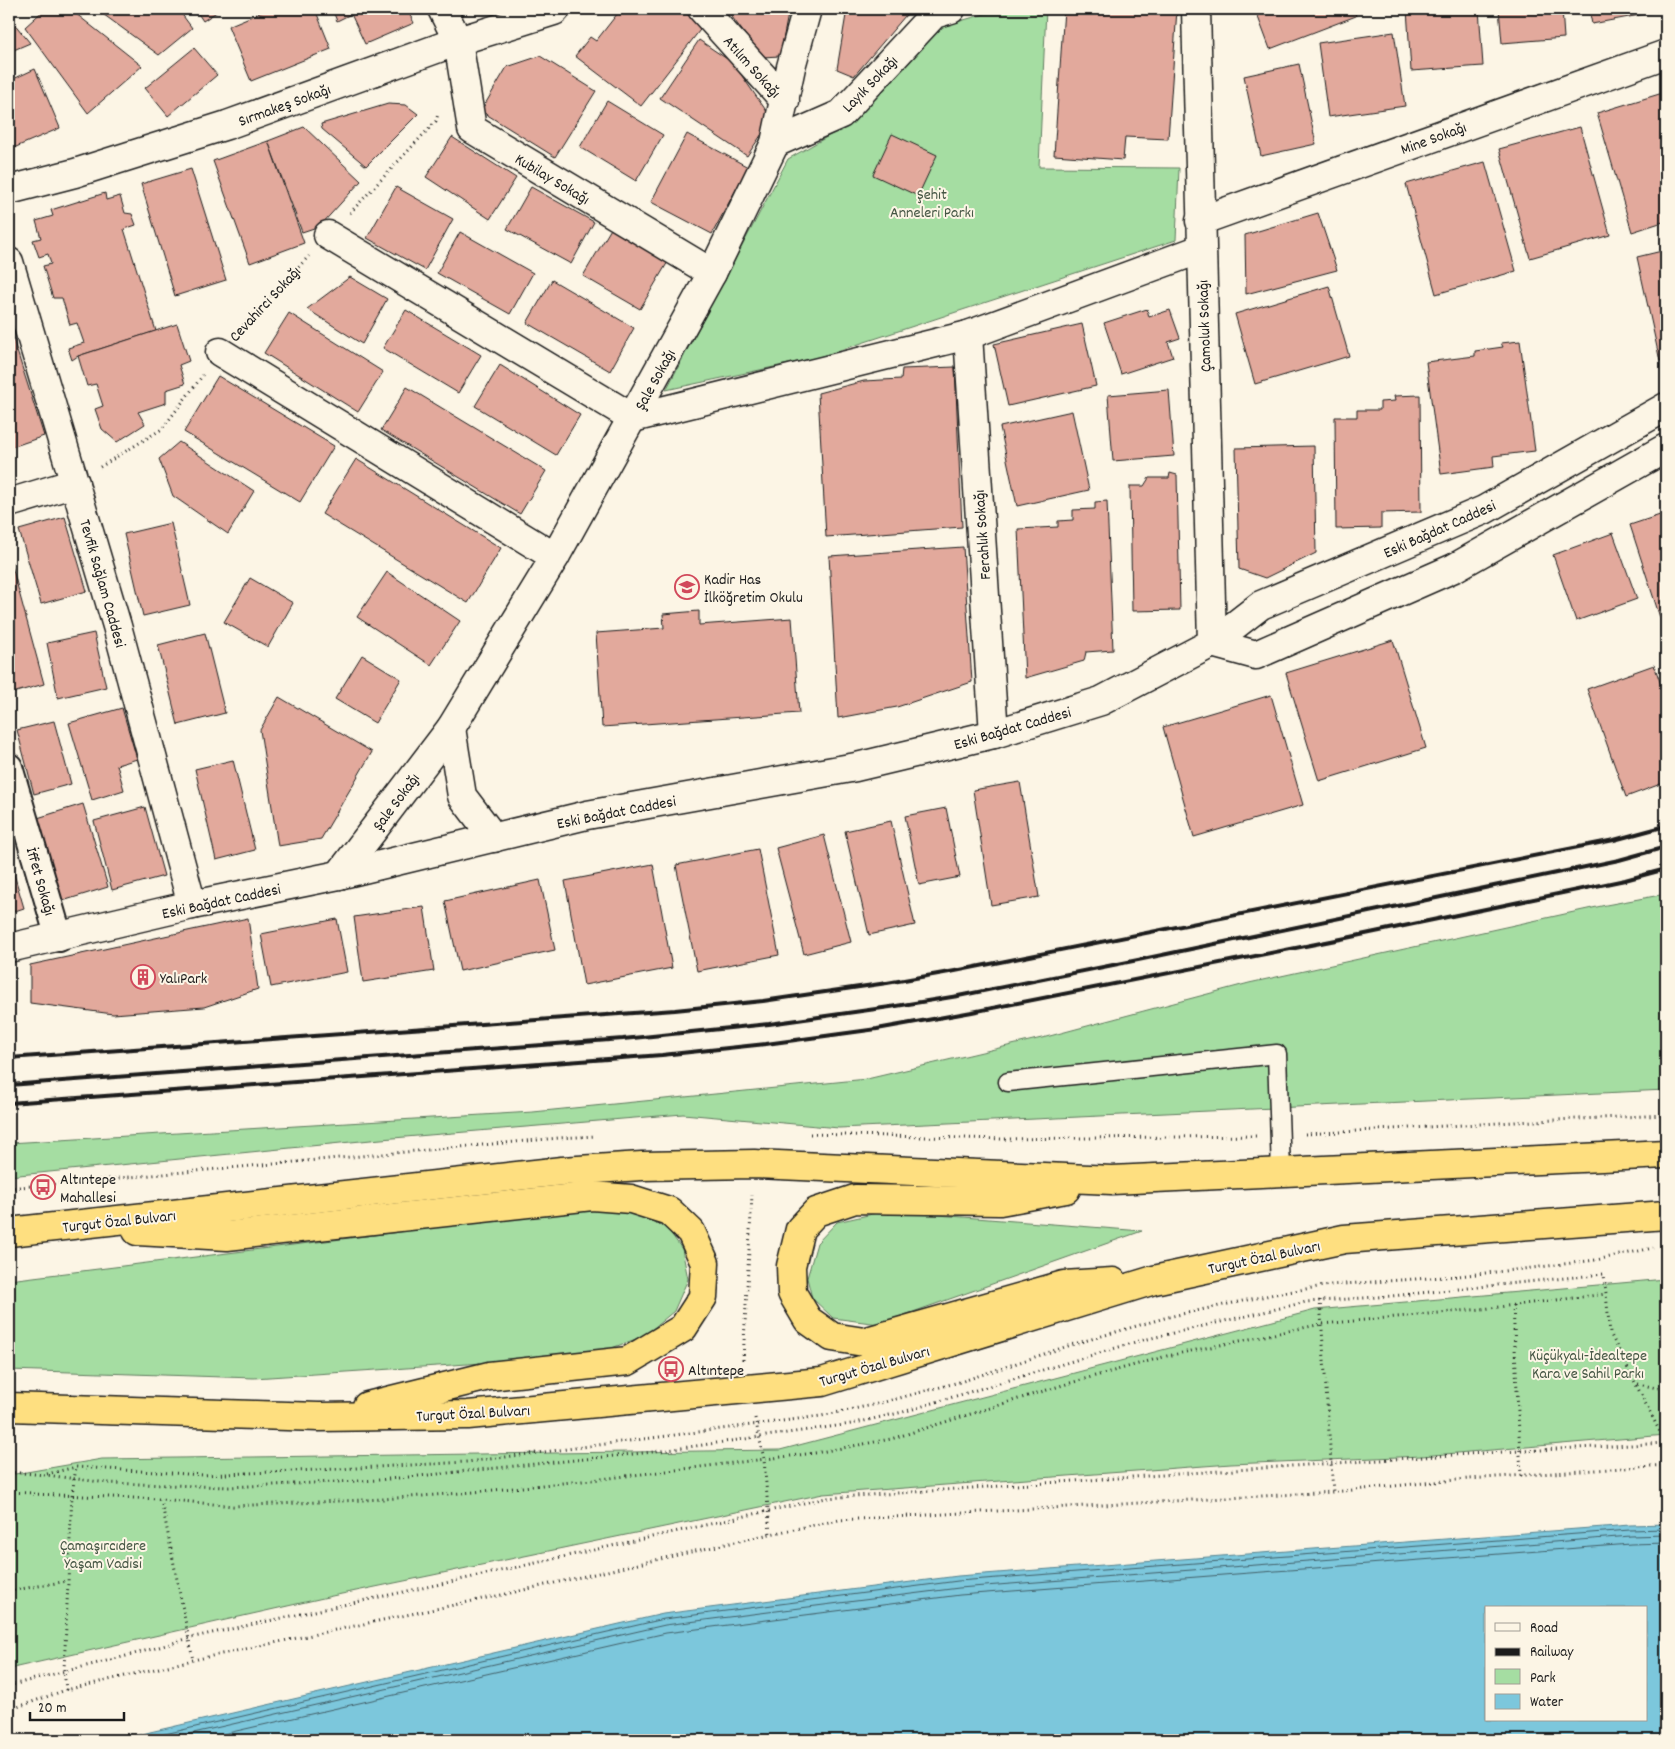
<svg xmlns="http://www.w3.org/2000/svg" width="1675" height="1749" font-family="Dekko,sans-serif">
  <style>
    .green { fill: #a5dda2; stroke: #607c5f }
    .water { fill: #7cc7dc; stroke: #56838f; fill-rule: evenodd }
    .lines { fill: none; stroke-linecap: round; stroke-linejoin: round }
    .shore { stroke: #426069; stroke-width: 1 }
    .building { fill: #e2a99c; stroke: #1c1c1c }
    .service-casing { stroke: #1c1c1c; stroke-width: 21 }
    .pedestrian-casing { stroke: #1c1c1c; stroke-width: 30 }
    .minor-casing { stroke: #1c1c1c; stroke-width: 31 }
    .tertiary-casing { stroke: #1c1c1c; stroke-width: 31 }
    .trunk-casing { stroke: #1c1c1c; stroke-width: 31 }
    .path { stroke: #1c1c1c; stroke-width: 3; stroke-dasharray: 1 4; stroke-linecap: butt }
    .service { stroke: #fcf5e5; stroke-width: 18 }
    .pedestrian { stroke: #fcf5e5; stroke-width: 26 }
    .minor { stroke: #fcf5e5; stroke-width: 28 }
    .tertiary { stroke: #fcf5e5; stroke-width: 28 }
    .trunk { stroke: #fedf80; stroke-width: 28 }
    .rail { stroke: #1c1c1c; stroke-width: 4 }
    .labels { text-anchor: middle; stroke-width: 4; stroke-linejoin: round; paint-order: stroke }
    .street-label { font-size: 16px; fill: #1c1c1c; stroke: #fcf5e5 }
    .park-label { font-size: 16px; fill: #455644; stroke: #fcf5e5 }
    .poi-label { font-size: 16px; fill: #1c1c1c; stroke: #fcf5e5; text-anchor: start }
  </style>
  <rect width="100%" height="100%" fill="#fcf5e5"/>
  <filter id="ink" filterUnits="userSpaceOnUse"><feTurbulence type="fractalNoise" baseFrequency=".02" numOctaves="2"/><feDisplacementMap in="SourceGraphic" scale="10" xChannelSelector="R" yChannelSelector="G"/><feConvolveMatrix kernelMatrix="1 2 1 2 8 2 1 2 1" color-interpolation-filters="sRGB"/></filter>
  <g filter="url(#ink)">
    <g class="green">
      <path d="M 1002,9 L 1046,9 L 1039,167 L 1179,168 L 1176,240 L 816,358 L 666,390 L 788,159 L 853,122 L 943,26 Z"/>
      <path d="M 1666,894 L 1666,1090 L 839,1128 L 683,1114 L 381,1139 L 9,1176 L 9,1143 L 533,1112 L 867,1079 L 1046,1037 L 1249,983 L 1606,905 Z"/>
      <path d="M 593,1208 L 630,1211 L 667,1228 L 682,1249 L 688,1279 L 674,1311 L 644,1336 L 590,1356 L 254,1378 L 9,1370 L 9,1280 Z"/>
      <path d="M 886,1211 L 1142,1231 L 879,1324 L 833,1318 L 812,1298 L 807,1278 L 817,1243 L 837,1222 Z"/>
      <path d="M 1666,1279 L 1666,1435 L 1422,1456 L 1231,1464 L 823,1494 L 332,1596 L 17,1667 L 9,1671 L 9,1475 L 102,1459 L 780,1450 L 1315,1310 Z"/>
    </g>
    <path class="water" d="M 1666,1524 L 1666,1740 L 123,1740 L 150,1732 L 663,1614 L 958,1576 L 1630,1525 ZM 1486,1608 L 1646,1608 L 1646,1720 L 1486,1720 Z"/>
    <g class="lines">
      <g class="shore">
        <path d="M 139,1740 L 664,1619 L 958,1581 L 1630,1530 L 1666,1529"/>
        <path d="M 163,1740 L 665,1625 L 959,1588 L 1631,1536 L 1666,1535"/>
        <path d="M 197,1740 L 666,1633 L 960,1595 L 1631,1544 L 1666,1543"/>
      </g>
    </g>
    <g class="building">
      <path d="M 45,9 L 70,9 L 142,66 L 88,113 L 25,27 Z"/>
      <path d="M 96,9 L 178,9 L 192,28 L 159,55 Z"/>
      <path d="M 195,9 L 221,9 L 203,21 Z"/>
      <path d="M 269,9 L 315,9 L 331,49 L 251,81 L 228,26 Z"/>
      <path d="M 332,9 L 407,9 L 414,23 L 365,44 L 351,14 L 337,21 Z"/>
      <path d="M 621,9 L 681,9 L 703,26 L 641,106 L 575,56 L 590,37 L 596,41 Z"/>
      <path d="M 726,9 L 789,9 L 780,56 L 762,57 Z"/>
      <path d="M 847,9 L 911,9 L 854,76 L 837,69 Z"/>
      <path d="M 1064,9 L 1114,11 L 1114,9 L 1177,9 L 1168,139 L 1125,137 L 1123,160 L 1054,155 Z"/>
      <path d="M 1255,9 L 1354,9 L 1356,16 L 1270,49 Z"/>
      <path d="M 1407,9 L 1479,9 L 1483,66 L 1411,71 Z"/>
      <path d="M 1499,9 L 1562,9 L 1564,38 L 1502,43 Z"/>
      <path d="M 1589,9 L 1666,9 L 1666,10 L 1592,24 Z"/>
      <path d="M 9,17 L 30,43 L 9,52 Z"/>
      <path d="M 1394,32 L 1405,106 L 1328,117 L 1318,43 Z"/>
      <path d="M 699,40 L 733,63 L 772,119 L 747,156 L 660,98 Z"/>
      <path d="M 194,48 L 217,75 L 168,116 L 145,88 Z"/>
      <path d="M 540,56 L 596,91 L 555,157 L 481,111 L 507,67 Z"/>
      <path d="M 1299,64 L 1316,144 L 1261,156 L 1244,76 Z"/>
      <path d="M 35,69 L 60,128 L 9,150 L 9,81 Z"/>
      <path d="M 1666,92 L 1666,221 L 1632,232 L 1597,113 Z"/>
      <path d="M 607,101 L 663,135 L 636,181 L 580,147 Z"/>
      <path d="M 388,104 L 406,105 L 418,114 L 366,166 L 322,129 L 321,124 Z"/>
      <path d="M 304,127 L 361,181 L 320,226 L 302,232 L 268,141 Z"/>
      <path d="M 1580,127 L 1610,235 L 1530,258 L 1499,149 Z"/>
      <path d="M 687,134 L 748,167 L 712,234 L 651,202 Z"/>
      <path d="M 892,134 L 937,155 L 918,196 L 873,175 Z"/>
      <path d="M 452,137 L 516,178 L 490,219 L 426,177 Z"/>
      <path d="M 268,141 L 304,243 L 250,263 L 213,161 Z"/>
      <path d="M 1485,162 L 1516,271 L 1436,294 L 1406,184 Z"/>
      <path d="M 191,169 L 226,280 L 175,296 L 141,184 Z"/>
      <path d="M 396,187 L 453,219 L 425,270 L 367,238 Z"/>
      <path d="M 531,187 L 594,222 L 571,264 L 507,229 Z"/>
      <path d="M 105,193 L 106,200 L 120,196 L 125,213 L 132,214 L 136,225 L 124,229 L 156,331 L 78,356 L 72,360 L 68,348 L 84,343 L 77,323 L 70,325 L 62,298 L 53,298 L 43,266 L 51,264 L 48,254 L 39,257 L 33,240 L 41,238 L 36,221 L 53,216 L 51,210 Z"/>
      <path d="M 1318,213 L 1337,270 L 1246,294 L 1245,235 Z"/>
      <path d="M 612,227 L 669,260 L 640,309 L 583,276 Z"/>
      <path d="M 460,232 L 533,273 L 510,314 L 437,273 Z"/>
      <path d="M 1666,250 L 1666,359 L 1660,361 L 1637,257 Z"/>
      <path d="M 350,277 L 387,299 L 362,344 L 307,309 Z"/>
      <path d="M 552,280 L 634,328 L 610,371 L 527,323 Z"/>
      <path d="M 1329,286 L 1349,356 L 1255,384 L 1235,314 Z"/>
      <path d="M 1147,309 L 1149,317 L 1170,310 L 1180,338 L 1168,342 L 1173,357 L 1121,374 L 1104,323 Z"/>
      <path d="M 406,310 L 481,355 L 458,393 L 383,348 Z"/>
      <path d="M 289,313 L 383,372 L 358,412 L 264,353 Z"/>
      <path d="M 177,324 L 189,361 L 179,365 L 185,384 L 166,390 L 166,403 L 138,412 L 145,424 L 117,442 L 102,429 L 95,409 L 103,406 L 96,384 L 87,386 L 78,356 Z"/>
      <path d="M 1082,324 L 1096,386 L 1008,406 L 994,344 Z"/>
      <path d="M 9,326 L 44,436 L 9,448 Z"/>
      <path d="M 1520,341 L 1535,451 L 1493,456 L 1494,467 L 1441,474 L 1426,362 L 1475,356 L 1475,351 L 1503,347 L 1501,343 Z"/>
      <path d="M 500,365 L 580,415 L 556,455 L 475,406 Z"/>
      <path d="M 955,367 L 962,527 L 826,537 L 818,393 L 864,381 L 901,379 L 902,369 Z"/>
      <path d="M 218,376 L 334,446 L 300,502 L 184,432 Z"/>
      <path d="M 407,387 L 546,471 L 520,514 L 381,430 Z"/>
      <path d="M 1169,390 L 1174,456 L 1113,461 L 1108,395 Z"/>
      <path d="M 1420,395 L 1421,512 L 1381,513 L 1381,528 L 1336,529 L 1335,417 L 1357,417 L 1357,410 L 1380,410 L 1380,402 L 1395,401 L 1394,396 Z"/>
      <path d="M 1072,411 L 1089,490 L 1017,506 L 1000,427 Z"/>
      <path d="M 179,442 L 254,491 L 228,534 L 173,496 L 159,459 Z"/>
      <path d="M 1314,446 L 1316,553 L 1265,578 L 1239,569 L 1236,448 Z"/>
      <path d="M 356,459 L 501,548 L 468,603 L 322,514 Z"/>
      <path d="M 1170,473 L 1177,475 L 1180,610 L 1132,611 L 1130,486 L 1144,486 L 1149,478 L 1169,478 Z"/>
      <path d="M 1107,501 L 1113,650 L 1086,652 L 1084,661 L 1025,678 L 1018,529 L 1058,527 L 1058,521 L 1073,520 L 1073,510 L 1095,509 L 1095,502 Z"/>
      <path d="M 1666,513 L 1666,636 L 1630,525 Z"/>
      <path d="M 65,517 L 87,591 L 41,604 L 19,530 Z"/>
      <path d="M 171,523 L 190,605 L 143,616 L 124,534 Z"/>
      <path d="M 1613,533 L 1637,599 L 1576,621 L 1553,555 Z"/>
      <path d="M 963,547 L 972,682 L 897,707 L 838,718 L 829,556 Z"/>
      <path d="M 9,555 L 44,684 L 9,694 Z"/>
      <path d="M 387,572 L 460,621 L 431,665 L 357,617 Z"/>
      <path d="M 250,578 L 293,603 L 268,647 L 224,622 Z"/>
      <path d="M 699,611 L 699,625 L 792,618 L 799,713 L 602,727 L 596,633 L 664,628 L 663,614 Z"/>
      <path d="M 94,633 L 106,687 L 58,698 L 47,643 Z"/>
      <path d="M 205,633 L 225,713 L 178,725 L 158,645 Z"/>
      <path d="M 1393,640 L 1426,748 L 1319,781 L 1286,673 Z"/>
      <path d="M 362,655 L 401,679 L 375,723 L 335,699 Z"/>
      <path d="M 1654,665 L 1666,698 L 1666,782 L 1626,797 L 1587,689 Z"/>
      <path d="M 1271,695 L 1303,805 L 1194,837 L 1163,727 Z"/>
      <path d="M 279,697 L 372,752 L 321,839 L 278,846 L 260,730 Z"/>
      <path d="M 122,708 L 137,759 L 117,765 L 124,790 L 92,800 L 69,723 Z"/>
      <path d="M 54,721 L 71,784 L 34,794 L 17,730 Z"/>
      <path d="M 233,760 L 255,850 L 216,860 L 195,769 Z"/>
      <path d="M 1020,782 L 1039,897 L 991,905 L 973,790 Z"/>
      <path d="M 83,804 L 108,887 L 56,903 L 31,820 Z"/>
      <path d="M 145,807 L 164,876 L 112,890 L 94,821 Z"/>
      <path d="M 946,808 L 960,877 L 919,885 L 905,816 Z"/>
      <path d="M 891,821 L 915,925 L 869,935 L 845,831 Z"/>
      <path d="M 824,835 L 851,942 L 804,954 L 776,848 Z"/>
      <path d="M 758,849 L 779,955 L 697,971 L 676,865 Z"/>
      <path d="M 9,857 L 24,908 L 9,913 Z"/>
      <path d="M 653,864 L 672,968 L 584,985 L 565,881 Z"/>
      <path d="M 540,880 L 555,950 L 460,971 L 445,901 Z"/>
      <path d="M 424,907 L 434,971 L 363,982 L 354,917 Z"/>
      <path d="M 248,918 L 258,989 L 204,1007 L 113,1014 L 30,1003 L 30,965 Z"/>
      <path d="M 337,919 L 347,972 L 271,987 L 261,934 Z"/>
    </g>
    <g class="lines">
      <defs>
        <path id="service" d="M 1008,1082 L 1277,1054 L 1281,1172"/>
        <path id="pedestrian" d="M 9,767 L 59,938"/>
        <g id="minor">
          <path d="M 442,9 L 458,41 L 472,129 L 712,273"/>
          <path d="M 702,9 L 785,101"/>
          <path d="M 1196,9 L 1212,643"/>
          <path d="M 775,143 L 841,114 L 934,14 L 951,9"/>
          <path d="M 9,190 L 75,173 L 227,125 L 458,41 L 554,11 L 556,9"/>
          <path d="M 1200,221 L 1666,54"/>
          <path d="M 328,235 L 633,418 L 968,335 L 1201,249"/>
          <path d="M 9,262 L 117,626 L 192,905"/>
          <path d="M 968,335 L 994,734"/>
          <path d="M 220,352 L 555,557"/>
          <path d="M 9,503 L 75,483"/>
          <path d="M 451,728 L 462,796 L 494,838"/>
          <path d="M 339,875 L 451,728 L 555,557 L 712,273 L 775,143 L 791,67 L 807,9"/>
        </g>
        <g id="tertiary">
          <path d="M 1212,643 L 1256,655 L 1454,568 L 1666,448"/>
          <path d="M 9,948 L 192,905 L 339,875 L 587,815 L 856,767 L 994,734 L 1101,701 L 1212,643 L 1261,605 L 1484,510 L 1666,407"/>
        </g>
        <g id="trunk">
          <path d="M 1066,1189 L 1000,1201 L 855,1199 L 816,1212 L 800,1229 L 791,1266 L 792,1293 L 808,1320 L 832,1337 L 864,1342 L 1064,1285 L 1113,1282"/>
          <path d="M 137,1231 L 227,1236 L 592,1196 L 631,1199 L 669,1211 L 691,1232 L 705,1263 L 703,1297 L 683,1328 L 628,1361 L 489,1376 L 367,1406"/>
          <path d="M 9,1232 L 562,1171 L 642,1166 L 754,1164 L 1112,1180 L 1666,1154"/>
          <path d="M 9,1407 L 319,1417 L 468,1415 L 822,1382 L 1154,1280 L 1344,1239 L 1666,1215"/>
        </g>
      </defs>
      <use href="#service" class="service-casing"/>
      <use href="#pedestrian" class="pedestrian-casing"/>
      <use href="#minor" class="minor-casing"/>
      <use href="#tertiary" class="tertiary-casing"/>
      <use href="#trunk" class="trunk-casing"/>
      <g class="path">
        <path d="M 350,213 L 436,121 L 438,114"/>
        <path d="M 240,329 L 309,256"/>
        <path d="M 100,467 L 162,429 L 203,375"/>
        <path d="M 810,1134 L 1001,1139 L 1256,1136"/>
        <path d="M 1305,1134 L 1533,1121 L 1666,1115"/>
        <path d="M 9,1188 L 559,1138 L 596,1136"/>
        <path d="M 1320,1300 L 1333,1492"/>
        <path d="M 1513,1305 L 1521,1476"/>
        <path d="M 743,1360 L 752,1195"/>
        <path d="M 1638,1384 L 1666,1390"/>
        <path d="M 755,1418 L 764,1459 L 770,1534"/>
        <path d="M 9,1472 L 46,1475 L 108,1483 L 229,1487 L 379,1480 L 653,1452 L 851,1424 L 903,1412 L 1139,1341 L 1306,1302 L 1391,1296 L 1604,1274 L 1610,1333 L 1666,1444"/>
        <path d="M 47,1474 L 76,1467 L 203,1475 L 339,1469 L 467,1462 L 821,1416 L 877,1404 L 963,1381 L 1074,1344 L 1168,1317 L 1275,1294 L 1330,1285 L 1458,1276 L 1532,1268 L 1596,1260 L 1653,1248"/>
        <path d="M 9,1492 L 33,1493"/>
        <path d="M 33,1494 L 161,1499 L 233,1506 L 383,1499 L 474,1492 L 601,1479 L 815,1453 L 891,1439 L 1063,1385 L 1167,1356 L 1322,1324 L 1482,1309 L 1606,1294"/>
        <path d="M 72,1495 L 76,1467"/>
        <path d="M 161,1499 L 193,1660"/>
        <path d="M 9,1591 L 68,1581"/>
        <path d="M 9,1686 C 69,1669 130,1657 189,1638 L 473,1577 L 826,1498 L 1468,1454 L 1666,1443"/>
        <path d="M 66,1690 L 64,1670 L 72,1495"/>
        <path d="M 9,1710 L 66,1690 L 193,1660 L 506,1594 L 770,1534 L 839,1520 L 1333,1492 L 1455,1480 L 1666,1465"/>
      </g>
      <use href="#service" class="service"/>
      <use href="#pedestrian" class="pedestrian"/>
      <use href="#minor" class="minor"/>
      <use href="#tertiary" class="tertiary"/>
      <use href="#trunk" class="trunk"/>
      <g class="rail">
        <path d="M 9,1058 L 675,1010 L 763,1001 L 887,983 L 955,971 L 1614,840 L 1666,826"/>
        <path d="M 9,1085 L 623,1039 L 769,1024 L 890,1007 L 958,996 L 1138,960 L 1619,860 L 1666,847"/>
        <path d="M 9,1103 L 662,1055 L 766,1044 L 877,1029 L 972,1012 L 1346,938 L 1625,880 L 1666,869"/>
      </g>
    </g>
  </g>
  <defs>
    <symbol id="school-ring" viewBox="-11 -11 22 22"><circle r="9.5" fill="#fcf5e5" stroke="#d1495b" stroke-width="1.5"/><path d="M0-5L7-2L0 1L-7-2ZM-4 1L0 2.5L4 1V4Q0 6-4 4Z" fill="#d1495b"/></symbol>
    <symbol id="building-ring" viewBox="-11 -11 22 22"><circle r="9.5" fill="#fcf5e5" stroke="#d1495b" stroke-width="1.5"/><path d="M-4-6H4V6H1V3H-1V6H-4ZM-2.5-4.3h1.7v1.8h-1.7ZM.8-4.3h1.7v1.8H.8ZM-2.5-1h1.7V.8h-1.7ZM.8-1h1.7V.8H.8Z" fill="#d1495b"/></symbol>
    <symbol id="bus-ring" viewBox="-11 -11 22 22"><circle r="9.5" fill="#fcf5e5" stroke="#d1495b" stroke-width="1.5"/><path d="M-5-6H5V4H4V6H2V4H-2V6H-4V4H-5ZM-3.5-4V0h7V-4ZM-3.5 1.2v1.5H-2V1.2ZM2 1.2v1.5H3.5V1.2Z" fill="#d1495b"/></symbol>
  </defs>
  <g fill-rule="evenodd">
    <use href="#school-ring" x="673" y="573" width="28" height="28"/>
    <use href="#building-ring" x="129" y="963" width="28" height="28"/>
    <use href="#bus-ring" x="29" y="1173" width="28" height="28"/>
    <use href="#bus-ring" x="657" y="1355" width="28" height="28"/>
  </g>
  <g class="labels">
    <g class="street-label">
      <text transform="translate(753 66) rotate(48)" y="6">Atılım Sokağı</text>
      <text transform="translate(869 83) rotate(-46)" y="6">Layık Sokağı</text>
      <text transform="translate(284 104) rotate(-20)" y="6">Sırmakeş Sokağı</text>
      <text transform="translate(1433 137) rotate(-20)" y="6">Mine Sokağı</text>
      <text transform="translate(553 178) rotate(31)" y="6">Kubilay Sokağı</text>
      <text transform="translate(264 303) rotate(-47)" y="6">Cevahirci Sokağı</text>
      <text transform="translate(1203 326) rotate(-92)" y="6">Çamoluk Sokağı</text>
      <text transform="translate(654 379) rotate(-61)" y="6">Şale Sokağı</text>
      <text transform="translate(1439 528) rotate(-24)" y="6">Eski Bağdat Caddesi</text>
      <text transform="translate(981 535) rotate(-94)" y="6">Ferahlık Sokağı</text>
      <text transform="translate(104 583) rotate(74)" y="6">Tevfik Sağlam Caddesi</text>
      <text transform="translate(1012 727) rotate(-16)" y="6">Eski Bağdat Caddesi</text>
      <text transform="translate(395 801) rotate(-53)" y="6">Şale Sokağı</text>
      <text transform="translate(616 811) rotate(-11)" y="6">Eski Bağdat Caddesi</text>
      <text transform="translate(42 881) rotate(74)" y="6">İffet Sokağı</text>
      <text transform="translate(221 900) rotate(-12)" y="6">Eski Bağdat Caddesi</text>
      <text transform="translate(119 1220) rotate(-6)" y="6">Turgut Özal Bulvarı</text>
      <text transform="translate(1264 1256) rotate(-12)" y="6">Turgut Özal Bulvarı</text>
      <text transform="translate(874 1365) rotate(-16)" y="6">Turgut Özal Bulvarı</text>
      <text transform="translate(473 1412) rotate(-3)" y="6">Turgut Özal Bulvarı</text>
    </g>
    <g class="park-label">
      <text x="932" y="199">Şehit<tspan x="932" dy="18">Anneleri Parkı</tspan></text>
      <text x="1588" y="1360">Küçükyalı-İdealtepe<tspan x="1588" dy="18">Kara ve Sahil Parkı</tspan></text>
      <text x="103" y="1550">Çamaşırcıdere<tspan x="103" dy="18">Yaşam Vadisi</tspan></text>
    </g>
    <g class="poi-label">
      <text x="704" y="584">Kadir Has<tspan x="704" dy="18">İlköğretim Okulu</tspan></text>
      <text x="160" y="983">YalıPark</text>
      <text x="60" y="1184">Altıntepe<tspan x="60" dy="18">Mahallesi</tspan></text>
      <text x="688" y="1375">Altıntepe</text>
    </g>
  </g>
  <rect width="1675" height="1749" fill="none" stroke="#fcf5e5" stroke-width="30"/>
  <rect x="15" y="15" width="1645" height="1719" fill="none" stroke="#1c1c1c" stroke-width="2" filter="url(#ink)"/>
  <rect x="1485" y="1606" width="162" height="115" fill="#fcf5e5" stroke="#a29e95"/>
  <rect x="1495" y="1623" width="25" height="8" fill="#fcf5e5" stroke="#a29e95"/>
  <text x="1530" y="1632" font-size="15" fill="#1c1c1c">Road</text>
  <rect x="1495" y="1648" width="25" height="8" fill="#1c1c1c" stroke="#a29e95"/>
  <text x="1530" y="1656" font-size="15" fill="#1c1c1c">Railway</text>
  <rect x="1495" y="1669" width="25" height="15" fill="#a5dda2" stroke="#a29e95"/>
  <text x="1530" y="1682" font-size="15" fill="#1c1c1c">Park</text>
  <rect x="1495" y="1694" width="25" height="15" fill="#7cc7dc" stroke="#a29e95"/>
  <text x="1530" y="1706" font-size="15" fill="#1c1c1c">Water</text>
  <path d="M30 1712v8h94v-8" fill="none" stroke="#1c1c1c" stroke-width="2.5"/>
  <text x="38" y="1712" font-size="15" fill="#1c1c1c" stroke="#fcf5e5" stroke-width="4" paint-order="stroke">20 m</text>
</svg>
